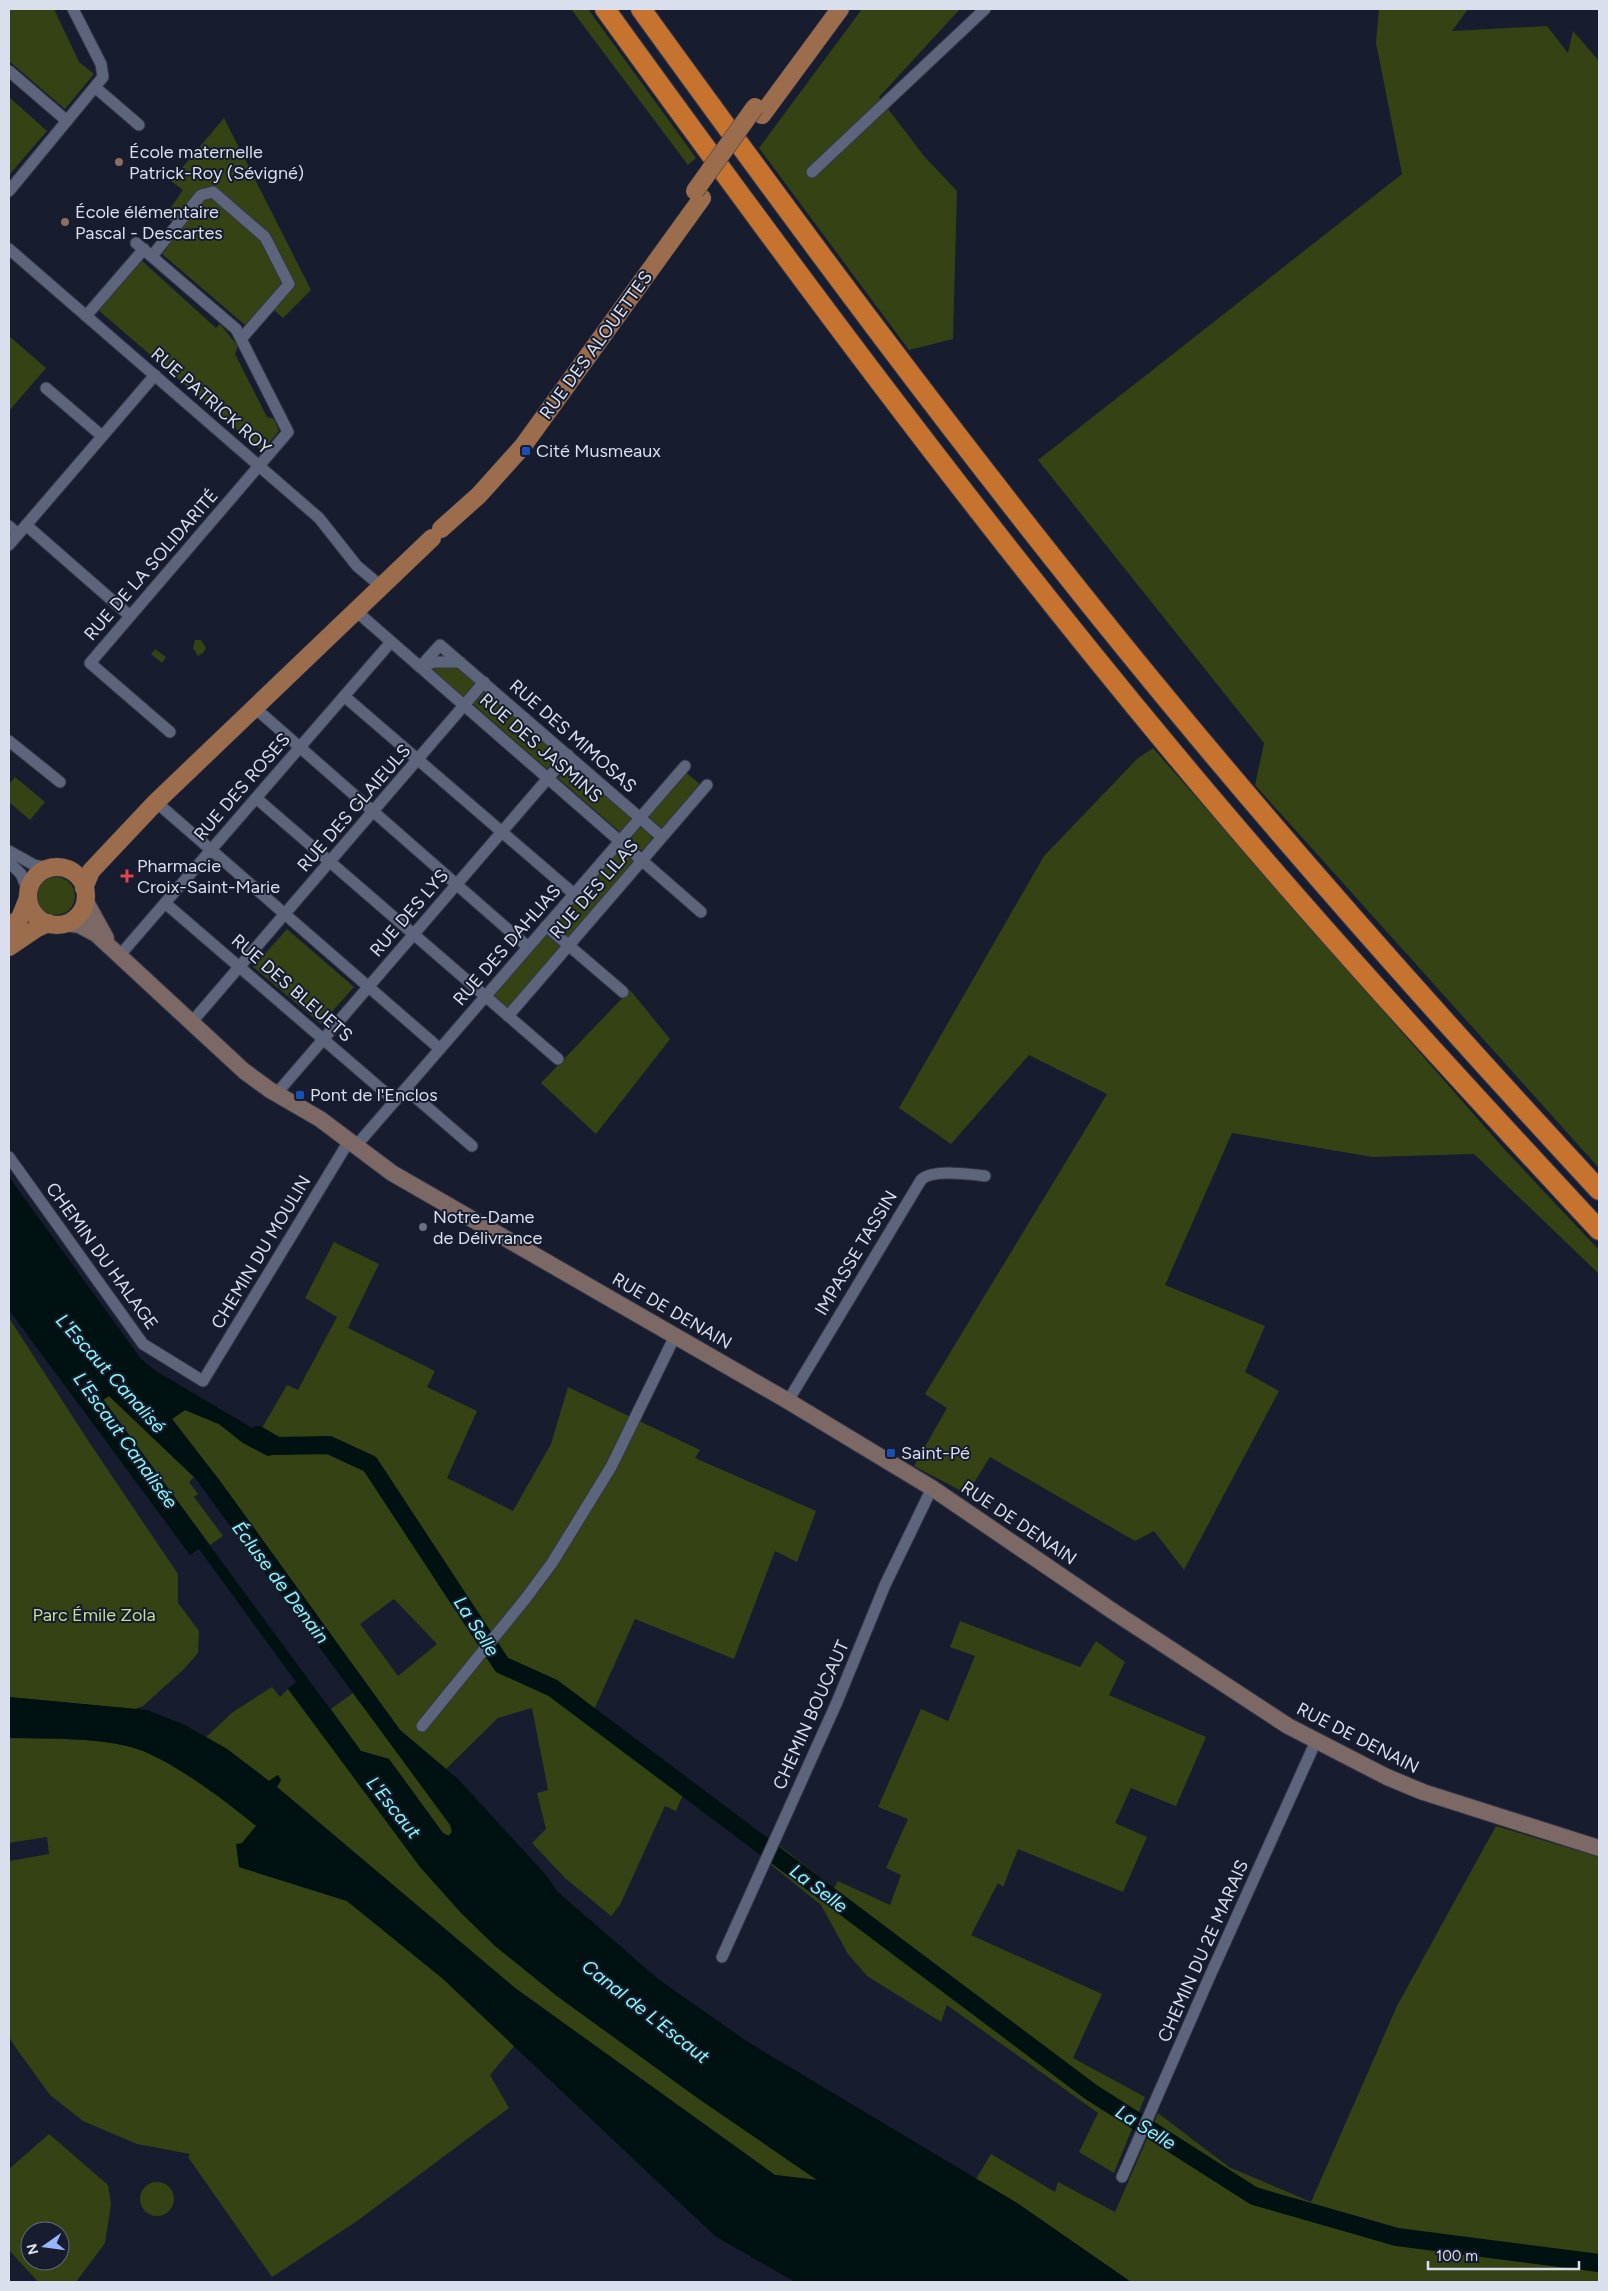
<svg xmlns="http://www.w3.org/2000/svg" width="1608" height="2291" font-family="Figtree,sans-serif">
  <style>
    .green { fill: #354214; fill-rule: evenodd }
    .water { fill: #011; fill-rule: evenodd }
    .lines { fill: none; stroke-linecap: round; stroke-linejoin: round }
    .river { stroke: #011; stroke-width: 18 }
    .street-casing { stroke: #333646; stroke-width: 13 }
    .secondary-casing { stroke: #333646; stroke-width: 18 }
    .primary-casing { stroke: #333646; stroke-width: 19 }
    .highway-casing { stroke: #333646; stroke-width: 22 }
    .street { stroke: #5d657c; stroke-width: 11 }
    .secondary { stroke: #7c6965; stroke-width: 16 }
    .primary { stroke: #9b6d4d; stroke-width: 18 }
    .highway { stroke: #c5732e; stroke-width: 20 }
    .primary-bridge-casing { stroke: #333646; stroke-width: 19; stroke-linecap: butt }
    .primary-bridge { stroke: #9b6d4d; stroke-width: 18 }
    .education-dot { fill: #8d6e63; stroke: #171c2f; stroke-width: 2 }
    .transit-dot { fill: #1a4fb4; stroke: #171c2f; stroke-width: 2 }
    .health-dot { fill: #e0444e; stroke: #171c2f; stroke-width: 2 }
    .worship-dot { fill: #6b7280; stroke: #171c2f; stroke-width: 2 }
    .labels { text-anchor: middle; stroke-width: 4; stroke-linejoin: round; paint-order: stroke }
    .poi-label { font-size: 18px; fill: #dadfed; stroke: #171c2f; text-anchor: start }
    .street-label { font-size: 18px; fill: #dadfed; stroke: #171c2f }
    .park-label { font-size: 18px; fill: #c5de92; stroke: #171c2f }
    .water-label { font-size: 19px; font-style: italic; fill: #89f9f8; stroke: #171c2f }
  </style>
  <rect width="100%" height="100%" fill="#171c2f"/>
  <g class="green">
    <path d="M 9,9 L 54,9 L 79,62 L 94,74 L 65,109 L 9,61 Z"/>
    <path d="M 571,9 L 588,9 L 696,158 L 688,165 Z"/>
    <path d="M 862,9 L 960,9 L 879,97 L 924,156 L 957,191 L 953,339 L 909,350 L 759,148 Z"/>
    <path d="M 1379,9 L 1468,9 L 1452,31 L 1547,26 L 1568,53 L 1573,31 L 1599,61 L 1599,1168 L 1255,785 L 1264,743 L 1038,460 L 1402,174 L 1376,43 Z"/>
    <path d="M 9,97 L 47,131 L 9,175 Z"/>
    <path d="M 224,118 L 311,290 L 283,318 L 265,303 L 245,325 L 162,254 L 181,230 L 165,216 L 183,190 L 171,181 Z"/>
    <path d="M 141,260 L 216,328 L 220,324 L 238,346 L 235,354 L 267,417 L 274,419 L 279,431 L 262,451 L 97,309 Z"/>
    <path d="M 9,336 L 46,368 L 9,411 Z"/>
    <path d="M 195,640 L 201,640 L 206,648 L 203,653 L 198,656 L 193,648 Z"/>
    <path d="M 155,649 L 166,657 L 162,663 L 151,654 Z"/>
    <path d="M 456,666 L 475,683 L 462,699 L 426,668 Z"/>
    <path d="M 485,691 L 559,755 L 547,769 L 473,704 Z"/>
    <path d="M 1153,748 L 1505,1150 L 1599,1250 L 1599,1274 L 1474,1154 L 1372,1157 L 1232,1133 L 1165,1285 L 1265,1326 L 1245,1372 L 1279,1391 L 1184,1570 L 1154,1531 L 1135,1541 L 990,1457 L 967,1494 L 914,1466 L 947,1408 L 925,1394 L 1107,1094 L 1029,1055 L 951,1144 L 899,1108 L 1044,856 L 1137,759 Z"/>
    <path d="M 570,765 L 633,819 L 621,833 L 558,778 Z"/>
    <path d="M 684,771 L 701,785 L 663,831 L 646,817 Z"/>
    <path d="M 15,777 L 45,802 L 30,820 L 9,802 L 9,784 Z"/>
    <circle cx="641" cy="839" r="11"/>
    <path d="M 621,847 L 636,860 L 569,939 L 554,926 Z"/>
    <circle cx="56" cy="896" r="19"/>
    <path d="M 287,929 L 354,987 L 321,1024 L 253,967 Z"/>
    <path d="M 545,934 L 561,947 L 508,1009 L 492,995 Z"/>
    <path d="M 630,990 L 670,1039 L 596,1134 L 541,1083 Z"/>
    <path d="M 334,1242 L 379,1264 L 348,1328 L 435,1371 L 427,1387 L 477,1411 L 447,1478 L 513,1511 L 551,1444 L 568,1387 L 700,1450 L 695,1458 L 816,1511 L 797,1562 L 775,1551 L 734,1659 L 635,1619 L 593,1712 L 688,1782 L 676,1811 L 665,1806 L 620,1905 L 611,1916 L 565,1878 L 532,1843 L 546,1829 L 537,1793 L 548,1790 L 532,1708 L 498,1718 L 446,1769 L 400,1730 L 220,1481 L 172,1419 L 185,1410 L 219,1424 L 243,1443 L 268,1456 L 280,1453 L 276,1442 L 259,1433 L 287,1385 L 298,1390 L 337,1317 L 305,1298 ZM 394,1599 L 437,1644 L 398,1676 L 360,1624 Z"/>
    <path d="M 9,1318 L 89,1442 L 178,1574 L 178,1603 L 199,1631 L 198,1653 L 184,1669 L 143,1706 L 135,1709 L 9,1697 Z"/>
    <path d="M 109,1396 L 194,1477 L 189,1482 L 198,1494 L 194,1497 L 223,1536 L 210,1545 L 103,1399 Z"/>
    <path d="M 960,1621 L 1080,1667 L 1096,1641 L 1125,1662 L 1109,1695 L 1206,1737 L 1176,1806 L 1131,1788 L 1115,1823 L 1147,1837 L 1123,1892 L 1018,1849 L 1003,1887 L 998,1883 L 971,1935 L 1102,1994 L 1073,2058 L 1145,2097 L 1114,2173 L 1079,2152 L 1098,2113 L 947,2005 L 941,2022 L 867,1976 L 848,1954 L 821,1905 L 769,1863 L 780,1846 L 834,1888 L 838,1881 L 890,1905 L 901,1875 L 886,1868 L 908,1819 L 878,1807 L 921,1709 L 948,1721 L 975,1656 L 950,1647 Z"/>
    <path d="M 272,1687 L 280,1697 L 288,1689 L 494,1945 L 557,1996 L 699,2099 L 818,2180 L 775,2175 L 515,1988 L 277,1787 L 281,1780 L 278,1775 L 269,1781 L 227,1749 L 206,1737 L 233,1712 Z"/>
    <path d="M 353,1693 L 451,1825 L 452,1832 L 448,1836 L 443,1833 L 389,1759 L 361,1751 L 331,1709 Z"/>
    <path d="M 9,1738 C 48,1739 92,1737 131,1747 C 170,1757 225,1801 257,1826 L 242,1843 L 239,1867 L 347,1901 L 443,1978 L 515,2045 L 490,2075 L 509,2108 L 357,2221 L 272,2277 L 188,2157 L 190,2154 L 137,2144 L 83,2121 L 50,2095 L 16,2048 L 9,2037 L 9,1861 L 49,1854 L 47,1837 L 9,1843 Z"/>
    <path d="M 1496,1826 L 1599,1857 L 1599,2282 L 1131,2282 L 1017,2203 L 976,2179 L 991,2154 L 1055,2192 L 1058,2182 L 1115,2212 L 1158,2113 L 1229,2167 L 1311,2202 L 1397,2006 Z"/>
    <path d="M 49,2134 L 108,2185 L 111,2204 L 105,2243 L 76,2282 L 38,2282 L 9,2250 L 9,2169 ZM 30,2231 L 60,2231 L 60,2261 L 30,2261 Z"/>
    <circle cx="157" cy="2199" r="17"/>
  </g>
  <path class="water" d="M 9,1177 L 141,1359 L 156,1371 L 276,1442 L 280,1453 L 268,1456 L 243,1443 L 219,1424 L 185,1410 L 172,1419 L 220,1481 L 400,1730 L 458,1779 L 546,1875 L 558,1892 L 658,1979 L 748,2042 L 1017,2203 L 1131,2282 L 795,2282 L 715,2236 L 443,1979 L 347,1901 L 239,1867 L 236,1844 L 242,1843 L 256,1826 C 226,1801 168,1757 131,1747 C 92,1737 48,1739 9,1738 L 9,1697 L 147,1710 L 185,1725 L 227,1749 L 269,1781 L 278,1775 L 281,1780 L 277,1787 L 515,1988 L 775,2175 L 817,2180 L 699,2099 L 557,1996 L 494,1945 L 461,1913 L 420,1867 L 288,1689 L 296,1682 L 199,1549 L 190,1555 L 9,1310 ZM 109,1396 L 195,1478 L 450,1825 L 452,1832 L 449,1836 L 443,1833 L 389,1759 L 361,1751 L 103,1400 Z"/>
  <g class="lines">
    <path class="river" d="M 258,1435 L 277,1446 L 329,1445 L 370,1464 L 502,1665 L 553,1688 L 1091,2092 L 1254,2196 L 1397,2237 L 1599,2263"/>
    <defs>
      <g id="street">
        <path d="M 9,71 L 67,121"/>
        <path d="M 96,88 L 139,125"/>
        <path d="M 812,172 L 985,9"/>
        <path d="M 9,191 L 103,77 L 101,64 L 73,9"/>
        <path d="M 136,243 L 236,329 L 288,432 L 90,663 L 170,732"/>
        <path d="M 9,249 L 319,518 L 357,566 L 382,587"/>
        <path d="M 152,256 L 201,195 L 213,192 L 265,237 L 289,284 L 242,338"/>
        <path d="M 86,316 L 144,249"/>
        <path d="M 46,388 L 102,436"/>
        <path d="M 26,525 L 130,616"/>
        <path d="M 9,526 L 18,534"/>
        <path d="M 9,545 L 155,375"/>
        <path d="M 356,611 L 701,912"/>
        <path d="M 420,667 L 440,645 L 662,837"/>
        <path d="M 422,667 L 434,662 L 460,662"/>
        <path d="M 344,696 L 574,894"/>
        <path d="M 255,708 L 528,947"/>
        <path d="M 9,741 L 60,782"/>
        <path d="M 256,798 L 558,1059"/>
        <path d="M 156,802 L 440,1049"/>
        <path d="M 9,851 L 34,865 L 48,868"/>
        <path d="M 9,862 L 21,874 L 28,891"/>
        <path d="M 165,903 L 395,1101"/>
        <path d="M 546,926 L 623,992"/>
        <path d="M 120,955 L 391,642"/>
        <path d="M 508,1016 L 707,785"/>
        <path d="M 191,1023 L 484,682"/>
        <path d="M 406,1089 L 472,1146"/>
        <path d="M 277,1093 L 568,755"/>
        <path d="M 355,1147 L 685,766"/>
        <path d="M 9,1157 L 143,1344 L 203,1381 L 349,1141"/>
        <path d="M 788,1401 L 921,1180 C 932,1169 970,1174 985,1176"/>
        <path d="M 422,1726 L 526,1598 L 552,1563 L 611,1467 L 675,1336"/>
        <path d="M 722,1957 L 837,1702 L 885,1585 L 932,1488"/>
        <path d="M 1122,2177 L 1209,1978 L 1316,1741"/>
      </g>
      <g id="secondary">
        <path d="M 85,900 L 106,938"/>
        <path d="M 66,923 L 79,925 L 96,934 L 244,1071 L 270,1090 L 320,1119 L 392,1173 L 788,1401 L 932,1488 L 1114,1612 L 1288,1726 L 1387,1777 L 1423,1792 L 1599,1848"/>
      </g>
      <g id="primary">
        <path d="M 762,115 L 840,9"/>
        <path d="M 441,529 L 479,495 L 523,446 L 702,198"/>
        <circle cx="57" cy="896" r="29"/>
        <path d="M 84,888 L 91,871 L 156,802 L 432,538"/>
        <path d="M 9,928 L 20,918 L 28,898"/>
        <path d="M 9,947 L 37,928 L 48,923"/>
      </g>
      <g id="highway">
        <path d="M 605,9 C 787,261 973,512 1172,751 C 1309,916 1453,1073 1599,1230"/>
        <path d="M 641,9 C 798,226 957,441 1126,649 C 1277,835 1436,1014 1599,1190"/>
      </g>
    </defs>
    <use href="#street" class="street-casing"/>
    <use href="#secondary" class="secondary-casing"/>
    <use href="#primary" class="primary-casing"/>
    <use href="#highway" class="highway-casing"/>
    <use href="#street" class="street"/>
    <use href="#secondary" class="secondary"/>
    <use href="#primary" class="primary"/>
    <use href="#highway" class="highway"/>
    <defs>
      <path id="primary-bridge" d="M 695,191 L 755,107"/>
    </defs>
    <use href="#primary-bridge" class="primary-bridge-casing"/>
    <use href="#primary-bridge" class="primary-bridge"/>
  </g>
  <g class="education-dot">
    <circle cx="119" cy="162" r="5"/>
    <circle cx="65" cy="222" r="5"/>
  </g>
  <g class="transit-dot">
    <rect x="521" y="446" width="10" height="10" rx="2.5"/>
    <rect x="295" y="1090" width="10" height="10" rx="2.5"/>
    <rect x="886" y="1448" width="10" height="10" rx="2.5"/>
  </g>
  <path class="health-dot" d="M124.5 868.5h5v5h5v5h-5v5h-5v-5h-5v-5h5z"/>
  <circle class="worship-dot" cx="423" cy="1227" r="5"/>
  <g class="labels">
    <g class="poi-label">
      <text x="129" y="158">École maternelle<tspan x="129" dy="21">Patrick-Roy (Sévigné)</tspan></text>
      <text x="75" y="218">École élémentaire<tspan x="75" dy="21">Pascal - Descartes</tspan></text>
      <text x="536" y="457">Cité Musmeaux</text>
      <text x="137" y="872">Pharmacie<tspan x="137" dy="21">Croix-Saint-Marie</tspan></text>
      <text x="310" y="1101">Pont de l'Enclos</text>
      <text x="433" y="1223">Notre-Dame<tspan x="433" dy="21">de Délivrance</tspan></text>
      <text x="901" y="1459">Saint-Pé</text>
    </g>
    <g class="street-label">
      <text transform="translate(596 345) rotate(-54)" y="6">RUE DES ALOUETTES</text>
      <text transform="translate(211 401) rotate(41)" y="6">RUE PATRICK ROY</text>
      <text transform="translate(151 565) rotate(-49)" y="6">RUE DE LA SOLIDARITÉ</text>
      <text transform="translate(573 736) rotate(41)" y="6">RUE DES MIMOSAS</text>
      <text transform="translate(541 748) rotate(41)" y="6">RUE DES JASMINS</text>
      <text transform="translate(242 787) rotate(-49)" y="6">RUE DES ROSES</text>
      <text transform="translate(354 808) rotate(-49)" y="6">RUE DES GLAIEULS</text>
      <text transform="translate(594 889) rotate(-49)" y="6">RUE DES LILAS</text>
      <text transform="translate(409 913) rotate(-49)" y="6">RUE DES LYS</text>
      <text transform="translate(507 945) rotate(-49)" y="6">RUE DES DAHLIAS</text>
      <text transform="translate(292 988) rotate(41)" y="6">RUE DES BLEUETS</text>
      <text transform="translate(261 1252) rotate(-59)" y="6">CHEMIN DU MOULIN</text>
      <text transform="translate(856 1253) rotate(-59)" y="6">IMPASSE TASSIN</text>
      <text transform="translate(102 1256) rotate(54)" y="6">CHEMIN DU HALAGE</text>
      <text transform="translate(672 1311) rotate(30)" y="6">RUE DE DENAIN</text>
      <text transform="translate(1019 1523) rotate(34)" y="6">RUE DE DENAIN</text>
      <text transform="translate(811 1715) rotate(-66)" y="6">CHEMIN BOUCAUT</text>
      <text transform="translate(1358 1738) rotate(27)" y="6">RUE DE DENAIN</text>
      <text transform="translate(1203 1951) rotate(-66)" y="6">CHEMIN DU 2E MARAIS</text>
    </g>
    <g class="park-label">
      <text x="94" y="1621">Parc Émile Zola</text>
    </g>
    <g class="water-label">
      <text transform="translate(111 1373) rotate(48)" y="7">L'Escaut Canalisé</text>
      <text transform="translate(126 1440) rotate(54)" y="7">L'Escaut Canalisée</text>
      <text transform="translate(281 1582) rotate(53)" y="7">Écluse de Denain</text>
      <text transform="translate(477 1626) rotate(57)" y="7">La Selle</text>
      <text transform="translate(394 1807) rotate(51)" y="7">L'Escaut</text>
      <text transform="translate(819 1888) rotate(37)" y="7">La Selle</text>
      <text transform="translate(646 2011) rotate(38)" y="7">Canal de L'Escaut</text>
      <text transform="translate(1146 2127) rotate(32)" y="7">La Selle</text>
    </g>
  </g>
  <rect width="1608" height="2291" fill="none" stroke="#dadfed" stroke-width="20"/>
  <g transform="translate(45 2246) rotate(256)"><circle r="24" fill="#171c2f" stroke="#656a7b"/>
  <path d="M0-4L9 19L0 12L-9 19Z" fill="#97b6fd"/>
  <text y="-8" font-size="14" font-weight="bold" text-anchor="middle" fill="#dadfed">N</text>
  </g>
  <path d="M1428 2261v8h151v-8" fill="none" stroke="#dadfed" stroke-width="2.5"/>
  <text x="1436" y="2261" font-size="15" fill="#dadfed" stroke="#171c2f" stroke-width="4" paint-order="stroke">100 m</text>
</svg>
